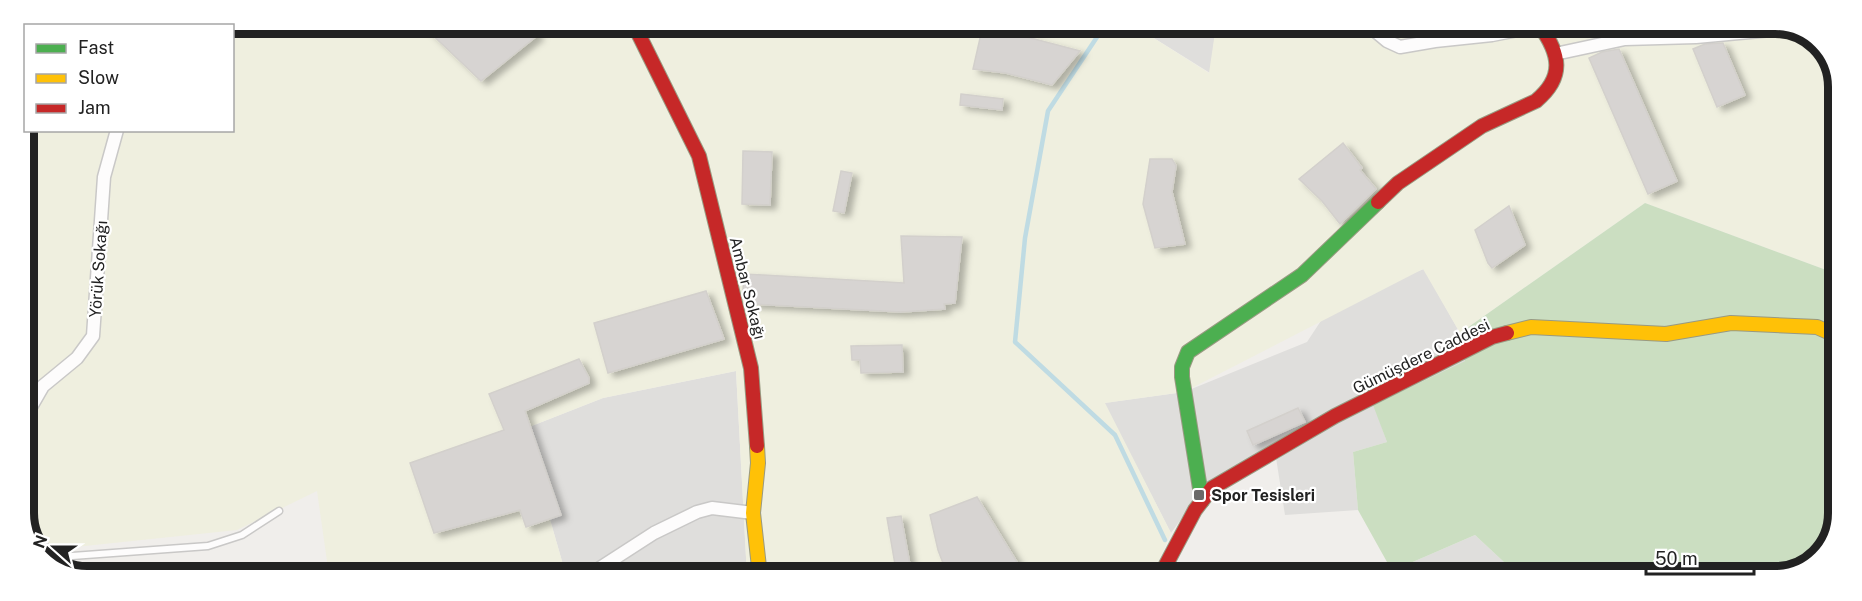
<svg xmlns="http://www.w3.org/2000/svg" width="1862" height="601" font-family="'Public Sans',sans-serif">
<style>
.residential{fill:#dfdedc}
.farmland{fill:#efefdf}
.forest{fill:#cbdec1}
.lines{fill:none;stroke-linecap:round;stroke-linejoin:round}
.stream{stroke:#bfdbe3;stroke-width:4.5}
.building{fill:#d7d4d2;stroke:#d3d0cc;stroke-width:1.5;filter:url(#shadow)}
.lane-casing{stroke:#c9c8c7;stroke-width:9}
.street-casing{stroke:#c9c8c7;stroke-width:15}
.fast-casing{stroke:#999a82;stroke-width:16}
.slow-casing{stroke:#999a82;stroke-width:16}
.jam-casing{stroke:#999a82;stroke-width:16}
.lane{stroke:#fdfcfc;stroke-width:6}
.street{stroke:#fdfcfc;stroke-width:12}
.fast{stroke:#4caf50;stroke-width:14}
.slow{stroke:#ffc107;stroke-width:14}
.jam{stroke:#c62828;stroke-width:14}
.poi-dot{fill:#6a6968;stroke:#fff;stroke-width:2}
.labels{text-anchor:middle;stroke-width:4.5;stroke-linejoin:round;paint-order:stroke}
.street-label{font-size:16px;fill:#222;stroke:#fff}
.poi-label{font-size:16px;font-weight:bold;fill:#222;stroke:#fff;text-anchor:start}
.rim{fill:none;stroke:#222;stroke-width:8}
</style>
<defs>
<filter id="shadow"><feDropShadow dx="6" dy="4" stdDeviation="3" flood-color="#0004"/></filter>
</defs>
<rect width="100%" height="100%" fill="#f0eeeb"/>
<path class="residential" d="M1133,25L1216,26L1210,73Z
M1424,269L1460,333L1466,361L1374,405L1387,442L1353,452L1358,510L1285,515L1274,445L1200,493L1171,533L1104,403L1184,392L1307,342L1332,304Z
M736,371L747,576L566,575L524,429L603,398Z
M1475,535L1520,577L1385,576L1392,571Z"/>
<path class="farmland" d="M88,24L1133,25L1209,73L1216,26H1384L1411,38L1451,26H1791L1822,46L1838,83L1837,274L1645,203L1460,333L1423,269L1184,392L1105,403L1171,533L1152,576H747L736,371L603,398L524,429L566,575H329L317,491L237,530L37,551L24,518V87L25,84L26,130H232V26L84,25Z"/>
<path class="forest" d="M1645,203L1837,274L1836,530L1813,564L1775,577H1520L1475,535L1392,571L1358,510L1353,452L1387,442L1373,405L1465,361L1460,333Z"/>
<g class="lines">
<path class="stream" d="M1105,25L1048,111L1025,238L1015,342L1115,435L1165,540
M1178,567L1182,576"/>
</g>
<path class="building" d="M421,24L528,25L538,35L481,81Z
M983,25H1021L1019,35L1080,51L1052,85L1006,73L973,69Z
M1723,43L1745,95L1717,107L1693,49L1705,44Z
M1619,49L1677,181L1648,194L1589,58L1602,52Z
M961,94L1003,99L1002,110L960,105Z
M1343,143L1362,168L1360,170L1376,189L1340,224L1322,201L1299,179Z
M743,151L772,152L770,205L742,204Z
M1150,159H1172L1176,166L1172,192L1185,244L1155,248L1143,204Z
M841,171L852,173L844,213L833,211Z
M1509,206L1525,245L1492,268L1488,263L1475,230Z
M901,236L962,237L955,303L944,304L945,309L901,312L752,304L753,291L743,290L744,274L904,283Z
M706,291L724,339L608,373L594,323Z
M902,345L903,372L861,373L860,360H852L851,346Z
M579,359L589,378V383L525,411L561,515L526,527L520,510L434,533L410,463L504,430L489,394Z
M1298,408L1305,422L1253,445L1247,431Z
M977,497L1017,562L1021,576H948L938,550L930,515Z
M901,516L912,576H897L887,518Z"/>
<g class="lines">
<g class="lane-casing">
<path id="lane" d="M45,558L208,546L242,535L279,511"/>
</g>
<g class="street-casing">
<path id="street" d="M158,26V24
M1369,26L1387,41L1400,47L1435,41
M1422,26L1435,41L1492,35L1538,26
M1555,54L1625,39L1696,37L1793,28
M24,419L43,386L77,358L93,336L104,177L117,130
M589,575L654,533L697,512L712,508L753,513"/>
</g>
<g class="fast-casing">
<path id="fast" d="M1202,501L1182,377V367L1188,352L1302,275L1378,202"/>
</g>
<g class="slow-casing">
<path id="slow" d="M1507,333L1531,327L1666,334L1731,323L1817,327L1837,336
M757,446L758,463L753,513L760,576"/>
</g>
<g class="jam-casing">
<path id="jam" d="M634,25L699,156L751,368L757,446
M1378,202L1398,183L1482,126L1536,101C1565,77 1560,54 1540,26
M1160,576L1195,510L1212,488L1335,416L1492,337L1507,333"/>
</g>
<use href="#lane" class="lane"/>
<use href="#street" class="street"/>
<use href="#fast" class="fast"/>
<use href="#slow" class="slow"/>
<use href="#jam" class="jam"/>
</g>
<rect class="poi-dot" x="1193" y="489" width="12" height="12" rx="3"/>
<g class="labels">
<g class="street-label">
<text transform="translate(98 269) rotate(-86)" y="6">Yörük Sokağı</text>
<text transform="translate(748 288) rotate(76)" y="6">Ambar Sokağı</text>
<text transform="translate(1421 356) rotate(-26)" y="6">Gümüşdere Caddesi</text>
</g>
<g class="poi-label">
<text x="1211" y="501">Spor Tesisleri</text>
</g>
</g>
<path d="M0 0H1862V601H0ZM87 34H1775A53 53 0 0 1 1828 87V513A53 53 0 0 1 1775 566H87A53 53 0 0 1 34 513V87A53 53 0 0 1 87 34Z" fill="#fff" fill-rule="evenodd"/>
<path class="rim" d="M87 34H1775A53 53 0 0 1 1828 87V513A53 53 0 0 1 1775 566H87A53 53 0 0 1 34 513V87A53 53 0 0 1 87 34Z"/>
<rect x="24" y="24" width="210" height="108" fill="#ffffff" stroke="#a7a7a7" stroke-width="1.5"/>
<rect x="36" y="44" width="30" height="9" fill="#4caf50" stroke="#a7a7a7" stroke-width="1.5"/>
<text x="78" y="54" font-size="18" fill="#222222">Fast</text>
<rect x="36" y="74" width="30" height="9" fill="#ffc107" stroke="#a7a7a7" stroke-width="1.5"/>
<text x="78" y="84" font-size="18" fill="#222222">Slow</text>
<rect x="36" y="104" width="30" height="9" fill="#c62828" stroke="#a7a7a7" stroke-width="1.5"/>
<text x="78" y="114" font-size="18" fill="#222222">Jam</text>
<g transform="translate(54 547) rotate(291)" stroke="#ffffff" stroke-width="4.5" paint-order="stroke">
<path d="M0-4.5L10 22L0 15L-10 22Z" fill="#222222"/>
<text y="-9" font-size="16" font-weight="bold" text-anchor="middle" fill="#222222">N</text>
</g>
<path d="M1646 565v9h108v-9" fill="none" stroke="#222222" stroke-width="3"/>
<text x="1655" y="565" font-size="18" fill="#222222" stroke="#ffffff" stroke-width="4.5" paint-order="stroke">50 m</text>
</svg>
